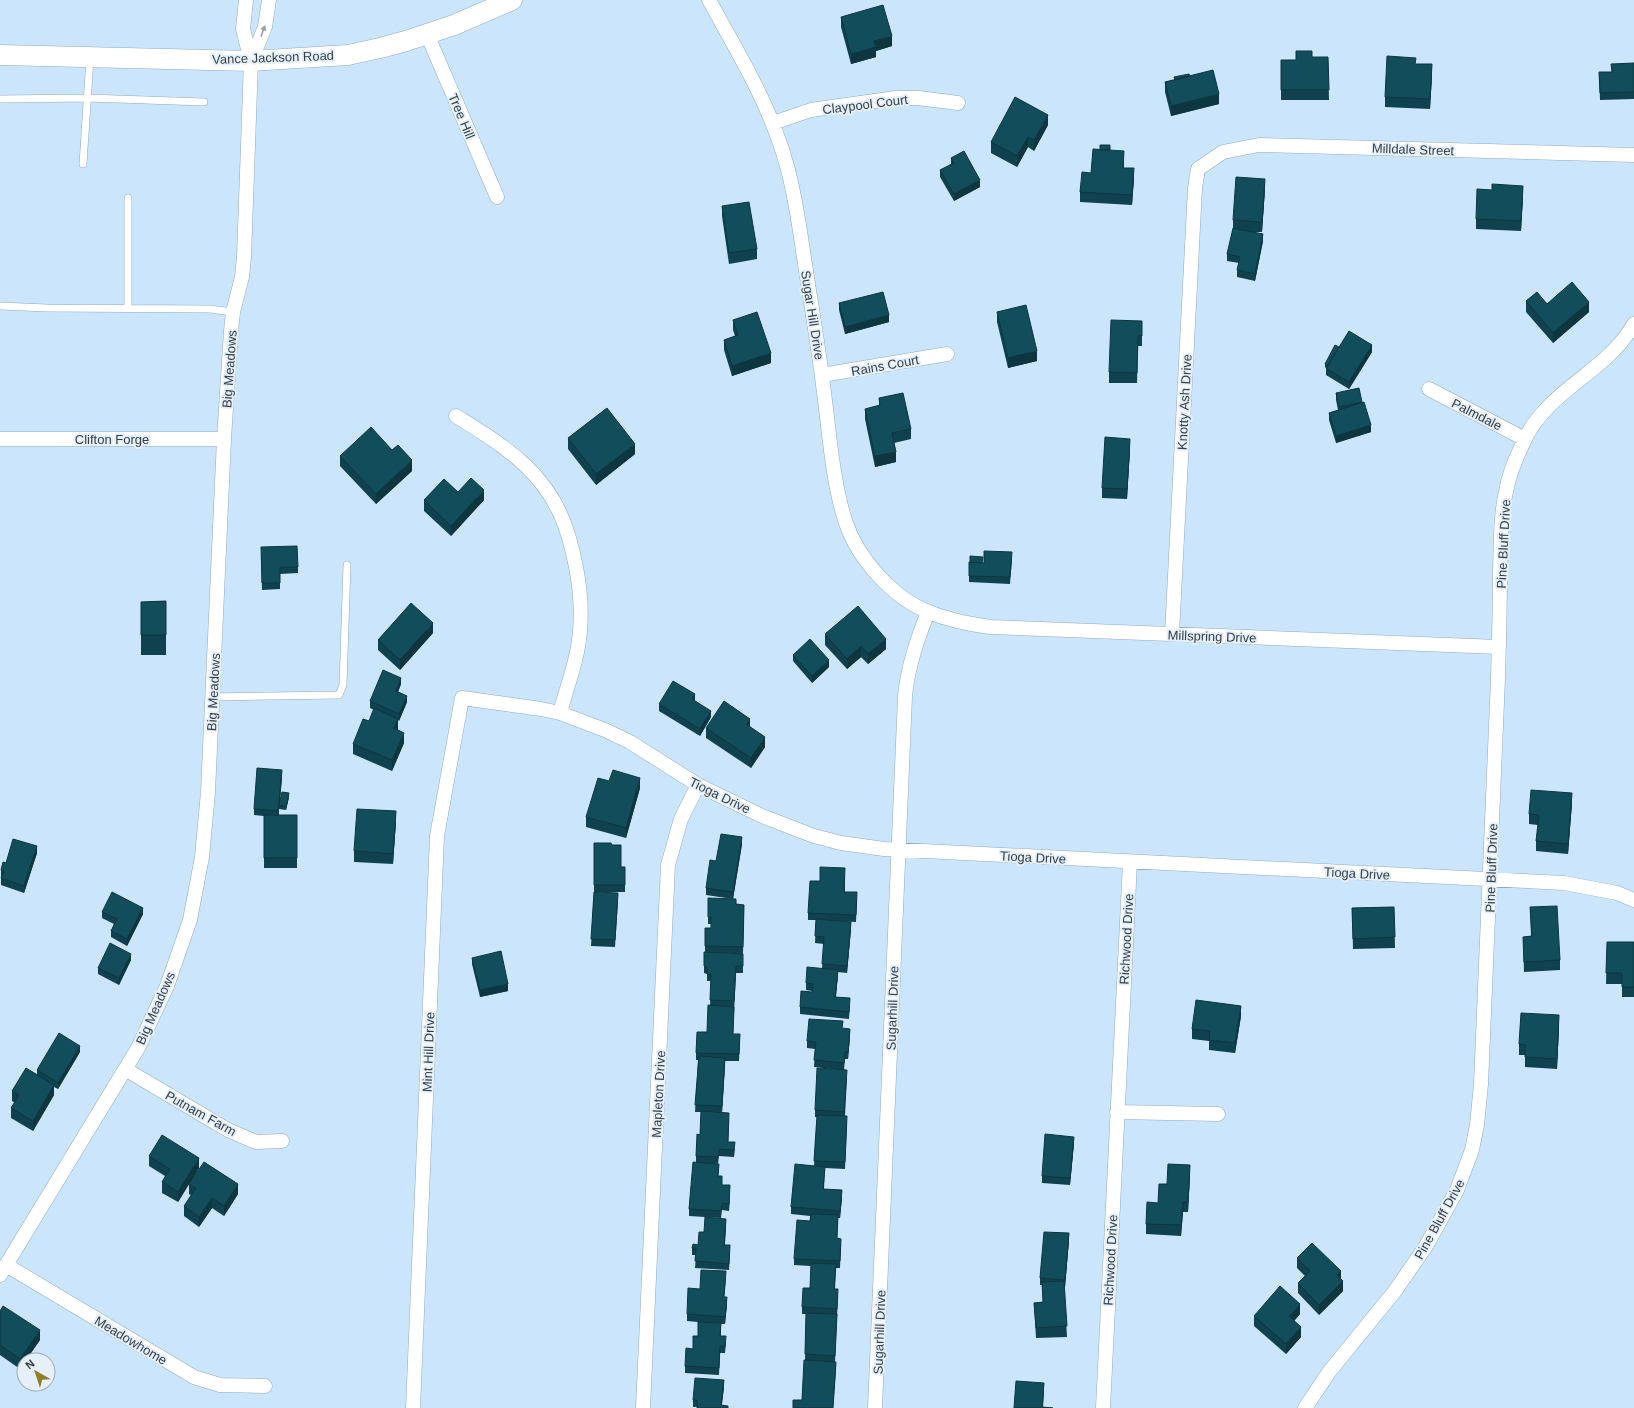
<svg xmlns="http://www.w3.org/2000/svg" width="1634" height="1408" font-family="Helvetica,sans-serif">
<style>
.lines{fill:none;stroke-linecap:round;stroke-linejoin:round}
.service-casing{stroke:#91aac1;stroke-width:8}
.minor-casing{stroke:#91aac1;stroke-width:15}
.secondary-casing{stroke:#91aac1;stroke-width:21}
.service{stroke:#fff;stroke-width:7}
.minor{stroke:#fff;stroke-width:14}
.secondary{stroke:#fff;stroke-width:20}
.wall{fill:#0f424e}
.shaded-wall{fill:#0d3640}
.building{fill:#124d5b;stroke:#0d3640}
.oneway{fill:#9a9ea4}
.labels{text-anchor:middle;stroke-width:4;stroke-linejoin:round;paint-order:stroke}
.street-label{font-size:13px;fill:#343e48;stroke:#e6f0fa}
</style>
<rect width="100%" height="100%" fill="#cbe5fd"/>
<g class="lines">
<g class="service-casing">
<path id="service" d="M0,99L88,98L204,102
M83,164L90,58
M0,306L47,308L210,309L233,312
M128,308V198
M212,697L339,695L343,685L347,565"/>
</g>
<g class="minor-casing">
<path id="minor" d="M709,0C739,55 770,104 787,166C796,198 800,232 805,264C811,304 818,344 823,385C829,427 832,482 846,523C858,559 893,598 929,612C948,620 969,624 990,627L1499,647
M427,34L497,197
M251,61L265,27L269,0
M773,123L811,110L896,98H918L958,103
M822,375L947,354
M1429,389L1525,439
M456,416C480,431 505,446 526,466C557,496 568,526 576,567C580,588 582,609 580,631C578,659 567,686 560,713
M0,439H224
M1172,634L1195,188L1198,169L1223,152L1259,145L1634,155
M125,1069L228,1130L256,1142L282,1141
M1117,1112L1218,1114
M6,1265L194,1377L220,1385L265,1386
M0,1275L138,1048L167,986L190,920L202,857L208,792L224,439L231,331L233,312L242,277L244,257L251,61L243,29L246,0
M413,1408L437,836L462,698L541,709L560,713L605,730L630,742L698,785L762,816L814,836L841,843L884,849L1564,883L1617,893L1634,900
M643,1408L668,865L681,819L698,785
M875,1408L905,696C908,666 917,640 928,612
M1103,1408L1130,862
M1305,1408L1329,1372L1395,1291L1426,1246L1457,1190L1472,1150L1477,1125L1481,1084C1487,948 1493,813 1498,678C1499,642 1500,607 1500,572C1501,544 1500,515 1507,487C1510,471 1517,456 1524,441C1547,390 1607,372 1634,324"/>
</g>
<g class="secondary-casing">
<path id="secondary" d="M0,55L251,61L348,55L380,48L406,41L454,25L512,0"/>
</g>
<use href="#service" class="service"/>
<use href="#minor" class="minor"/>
<use href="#secondary" class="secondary"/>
</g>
<path class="wall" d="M841,17L892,46L876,51V57L851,64L841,27Z
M1312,57H1328L1329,100H1281V60H1296Z
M1634,63V99L1600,100L1599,72H1611Z
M1416,64L1432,75L1430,109L1385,107V97Z
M1190,76L1219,104L1171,116L1165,92V82L1174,80V77Z
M1048,125L1034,151L1028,147L1017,167L991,153V142Z
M1110,150L1124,161V168L1134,178L1132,205L1080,202V192L1091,173Z
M951,158L980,187L954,201L940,177V170L951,164Z
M1265,189L1262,232H1252L1263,241L1255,281L1237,277V270L1239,263L1227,261V254L1233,229V220Z
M1492,190L1523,196L1521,231L1476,229V219Z
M722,206L757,249V259L729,264L722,216Z
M1526,301L1547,304L1589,312L1553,343L1526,312Z
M839,303L889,322L845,334L839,310Z
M997,312L1037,361L1008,368L997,322Z
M733,320L771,363L732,376L724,350V340L735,336L733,330Z
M1142,332V346H1138L1137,383H1109V372Z
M1339,347L1372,352L1349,389L1326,375V368L1325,367V364Z
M1336,393L1362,402L1371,432L1336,443L1329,420V413L1338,410L1336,400Z
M879,398L911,429V439L894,443L896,462L875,467L865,419V409L879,406Z
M568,438L635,454L596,485L568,449Z
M1130,449L1127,499L1102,498V488Z
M340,456L412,471L376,504L340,466Z
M458,492L484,500L451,536L424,511V500Z
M261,554L298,567V573L280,574V589L262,590Z
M1012,559L1010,584L969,582V562L983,563Z
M166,601V655H141V602Z
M433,633L400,670L378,650V640Z
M825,634L886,649L868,664L861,657L847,669L825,645Z
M793,655L829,667L812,683L793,661Z
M401,684L398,692L407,702L399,721L398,720V730L404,743L392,771L353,754V744L369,721L374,710L370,708V701Z
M659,704L711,717L700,736L659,711Z
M706,728L765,747L751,768L706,738Z
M282,777L280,803L289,797L286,810L279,809V815H297V868H264V816L254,815V809Z
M640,788L626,838L586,827V817Z
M1572,803L1568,854L1536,851V841L1538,825L1529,824V814Z
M396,821L393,864L354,862V851Z
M594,843L621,867H625V892H596L618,900L615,947L591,946L594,892Z
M742,844L733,899L706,895V888L716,861Z
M37,853L24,893L1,885V870L6,863Z
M845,875V892L857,899L856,922L834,921L851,929L847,973L838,972L836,997L850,1005L849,1019L800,1014V1007L812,992V991L806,990V983L822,968L824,944L815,943L816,920H808V913L820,881Z
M708,898L736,904L744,905L743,954L725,953L743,961V973H736L733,1034L740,1041L739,1061H725L722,1112L729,1119L728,1142L735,1149L734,1157L719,1156L718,1164L709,1163L719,1171L718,1176L722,1185L730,1192L729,1211L722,1210L721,1218L689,1216V1209L696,1162V1156L700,1135L701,1112H695L698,1060H696V1053L707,1032L710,1006L711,981H707V974L704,973V952H705V928H711V924H708Z
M1394,907L1395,948L1353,949L1352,908Z
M1530,907L1560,960V970L1524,972L1523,937L1531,936Z
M102,912L143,914L127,946L111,937V931L114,924L102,918Z
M1607,942H1634V997H1622V984H1606Z
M472,958L508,991L480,997L472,964Z
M131,960L119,985L98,974V968Z
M1241,1016L1235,1053L1209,1050V1041L1192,1039V1029Z
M1559,1025L1557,1069L1525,1067V1055H1519V1044Z
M843,1028L850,1036L848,1059H845L844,1070L847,1077L845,1116L847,1123L845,1169L825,1168L824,1189L842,1197L840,1218H838L837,1238L841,1245L840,1268H836L835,1289L838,1296L835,1362L836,1369L833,1408H793L802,1400L805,1361L806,1314H802V1307L810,1288L811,1266L794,1265V1259L810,1221V1216L791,1214V1207L814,1166L817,1117H815V1110L842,1070L814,1067L815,1049L807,1048V1041Z
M80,1052L58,1089L54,1087V1095L33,1131L11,1118V1108L15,1103L12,1101V1091L37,1074V1070Z
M1074,1143L1070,1185L1042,1183V1176Z
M149,1156L199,1168L178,1202L162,1193V1182L165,1176L149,1166Z
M1190,1175L1188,1212H1183L1181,1236L1146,1234V1224L1158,1203L1167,1184Z
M189,1184L238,1194L224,1216L212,1208L199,1227L184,1216V1206L191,1195L189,1194Z
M726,1225L725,1245L730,1252L729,1270L695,1268L696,1255H692V1248L698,1245L704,1232Z
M1069,1240L1065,1287H1064L1067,1337L1036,1338L1034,1303L1043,1302L1042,1285H1040V1278Z
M1297,1258L1341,1279L1343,1291L1319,1315L1298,1293V1283L1305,1276L1297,1268Z
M726,1278L724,1297L727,1304L725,1324H721V1336L726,1343L725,1353H720L719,1375L685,1373V1366L698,1336L709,1323L687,1321V1314Z
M0,1311L40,1340L26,1360H24V1363L20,1369L0,1355Z
M1300,1314L1294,1321L1301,1337L1286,1354L1254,1326V1316Z
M724,1387L722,1405L693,1407V1400Z"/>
<path class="shaded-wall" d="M892,36V46L876,51V57L851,64V54L874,41Z
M1432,64V75L1430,109V99Z
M1219,94V104L1171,116V106Z
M1048,115V125L1034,151V140Z
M1028,137V147L1017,167V156Z
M1134,168V178L1132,205V195Z
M1265,179V189L1262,232V222Z
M980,180V187L954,201V194Z
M1523,186V196L1521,231V221Z
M1263,234V241L1255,281V274Z
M1589,302V312L1553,343V333Z
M889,315V322L845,334V327Z
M1372,345V352L1349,389V382Z
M1037,351V361L1008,368V358Z
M771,353V363L732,376V366Z
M1371,425V432L1336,443V436Z
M1130,439V449L1127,499V489Z
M635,444V454L596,485V474Z
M896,452V462L875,467V456Z
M412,460V471L376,504V494Z
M484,490V500L451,536V526Z
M433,623V633L400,670V660Z
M886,639V649L868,664V654Z
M861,646V657L847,669V659Z
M829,660V667L812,683V676Z
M401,678V684L396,697V691Z
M695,694V700L692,706V699Z
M407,696V702L399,721V714Z
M711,711V717L700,736V729Z
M398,719V729L394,738V728Z
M750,719V729L746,724Z
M404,733V743L392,771V760Z
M765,737V747L751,768V758Z
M282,770V777L278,817V811Z
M640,778V788L626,838V828Z
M289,793V797L286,810V807Z
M1572,793V803L1568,854V844Z
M396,811V821L393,864V854Z
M742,837V844L733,899V892Z
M37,846V853L24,893V886Z
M143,908V914L127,946V939Z
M851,922V929L847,973V966Z
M131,954V960L119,985V978Z
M838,970V976L835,1004V997Z
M508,984V991L480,997V990Z
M1241,1006V1016L1235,1053V1043Z
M1559,1015V1025L1557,1069V1059Z
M850,1029V1036L848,1059V1052Z
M80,1046V1052L58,1089V1083Z
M725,1058V1065L722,1113V1106Z
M54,1085V1095L33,1131V1121Z
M1074,1137V1143L1070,1185V1178Z
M199,1158V1168L178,1202V1192Z
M1190,1165V1175L1188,1212V1202Z
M238,1184V1194L224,1216V1206Z
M730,1185V1192L729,1211V1204Z
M842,1190V1197L840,1218V1211Z
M212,1198V1208L199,1227V1217Z
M1183,1202V1212L1181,1236V1225Z
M726,1219V1225L724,1251V1245Z
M1069,1233V1240L1065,1287V1280Z
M1341,1271V1281L1337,1275Z
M1343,1281V1291L1319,1315V1305Z
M727,1297V1304L725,1324V1317Z
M1300,1304V1314L1289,1327V1316Z
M1301,1327V1337L1286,1354V1344Z
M40,1330V1340L26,1360H24V1363L20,1369V1359Z
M724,1380V1387L721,1408Z
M1044,1383V1393L1043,1408H1042Z"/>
<path class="building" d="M883,5L892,36L874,41L876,47L851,54L841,17Z
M1296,51H1312V57H1328L1329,90H1281V60H1296Z
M1387,56L1416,58L1415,64H1432L1430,99L1385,97Z
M1634,63V92L1600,93L1599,72H1612L1611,64Z
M1213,70L1219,94L1171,106L1165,82Z
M1189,74L1190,76L1175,80L1174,77Z
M1015,97L1048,115L1034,140L1028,137L1017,156L991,142Z
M1100,145H1110V150H1100Z
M1093,149L1124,151L1123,168H1134L1132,195L1080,192L1082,172L1091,173Z
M964,151L980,180L954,194L940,170L954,163L951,158Z
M1236,177L1265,179L1262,222L1233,220Z
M1492,184L1523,186L1521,221L1476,219L1477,189L1492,190Z
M749,202L757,249L729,253L722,206Z
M1233,228L1263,234L1255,274L1237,270L1240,257L1227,254Z
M1572,282L1589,302L1553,333L1526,301L1537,292L1547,304Z
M883,292L889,315L845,327L839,303Z
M1026,305L1037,351L1008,358L997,312Z
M757,312L771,353L732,366L724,340L738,335L733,320Z
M1111,320L1142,321V336H1138L1137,373L1109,372Z
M1349,331L1372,345L1349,382L1326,368Z
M1335,345L1339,347L1328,366L1325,364Z
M1359,388L1362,402L1339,407L1336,393Z
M903,393L911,429L892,433L896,452L875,456L865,409L880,405L879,398Z
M1364,402L1371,425L1336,436L1329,413Z
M607,408L635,444L596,474L568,438Z
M371,427L392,450L398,445L412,460L376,494L340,456Z
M1105,437L1130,439L1127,489L1102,488Z
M471,478L484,490L451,526L424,500L444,479L458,492Z
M297,546L298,567H280V583H262L261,547Z
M984,551L1012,552L1010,577L969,576V562L984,563Z
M970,556L983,557L982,563L970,562Z
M166,601V635H141V602Z
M411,603L433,623L400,660L378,640Z
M858,606L886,639L868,654L861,646L847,659L825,634Z
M810,639L829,660L812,676L793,655Z
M383,670L401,678L396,691L407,696L399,714L370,701Z
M673,681L695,694L692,699L711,711L700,729L659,704Z
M724,701L750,719L746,724L765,737L751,758L706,728Z
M374,708L398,719L394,728L404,733L392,760L353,744L363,719L369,721Z
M257,768L282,770L278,811L254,809Z
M613,770L640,778L626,828L586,817L598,778L609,781Z
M1531,790L1572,793L1568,844L1536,841L1539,815L1529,814Z
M282,792L289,793L286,807L279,805Z
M357,809L396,811L393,854L354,851Z
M264,815H297V858H264Z
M721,834L742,837L733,892L706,888L710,860L716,861Z
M13,839L37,846L24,886L1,878L4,871L1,870L3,862L6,863Z
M594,843H611L612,845H621V867H625V885H594Z
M820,867L845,868L844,892H857L856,915L808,913L810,881H820Z
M112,892L143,908L127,939L111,931L117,919L102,912Z
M594,892L618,893L615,940L591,939Z
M708,898L736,899V904L744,905L743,947L705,946V928H711V917H708Z
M1557,906L1560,960L1524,962L1523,937L1532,936L1530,907Z
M1394,907L1395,937L1353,939L1352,908Z
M816,919L851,922L847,966L822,964L824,937L815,936Z
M1607,942H1634V987H1622V973H1606Z
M110,943L131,954L119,978L98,968Z
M501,951L508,984L480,990L472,958Z
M704,952L743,954V966H736L734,1001L710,1000L711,974H707V967L704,966Z
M807,967L838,970L835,997L850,998L849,1012L800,1007L801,991L812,992L813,984L806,983Z
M1196,1000L1241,1006L1235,1043L1209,1040L1210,1031L1192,1029Z
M708,1005L734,1007L733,1034H740L739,1054L696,1053L697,1032H707Z
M1521,1013L1559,1015L1557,1059L1525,1057V1045L1519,1044Z
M809,1019L843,1021L842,1028L850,1029L848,1052H845L844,1063L814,1060L816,1042L807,1041Z
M59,1033L80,1046L58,1083L37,1070Z
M699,1056L725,1058L722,1106L695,1105Z
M26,1068L54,1085L33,1121L11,1108L19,1095L12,1091Z
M817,1068L847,1070L844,1112L815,1110Z
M701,1111L729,1113L728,1142H735L734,1150L719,1149L718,1157L696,1156L697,1134L700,1135Z
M817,1115L847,1116L845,1162L814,1161Z
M1045,1134L1074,1137L1070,1178L1042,1176Z
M162,1135L199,1158L178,1192L162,1182L170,1169L149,1156Z
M204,1162L238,1184L224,1206L212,1198L199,1217L184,1206L196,1188L189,1184Z
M693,1162L719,1164L718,1176H722V1185H730L729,1204L722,1203L721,1211L689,1209Z
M795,1164L825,1167L823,1189L842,1190L840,1211L791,1207Z
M1168,1164L1190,1165L1188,1202H1183L1181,1225L1146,1224L1147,1202L1158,1203L1159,1184H1167Z
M811,1214L838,1215L837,1238L841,1239L840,1261L794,1259L797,1220L810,1221Z
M705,1217L726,1219L724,1245H730L729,1264L695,1261L696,1248H692L693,1244L698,1245L699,1232H704Z
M1044,1232L1069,1233L1065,1280L1040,1278Z
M1312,1243L1341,1271L1337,1275L1343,1281L1319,1305L1298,1283L1310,1271L1297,1258Z
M811,1263L836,1264L834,1289H838L837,1309L802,1307L803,1288H810Z
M701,1270L726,1271L724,1297H727L725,1317L687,1314L688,1288L700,1289Z
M1064,1281L1067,1326L1036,1328L1034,1303L1043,1302L1042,1282Z
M1280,1286L1300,1304L1289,1316L1301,1327L1286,1344L1254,1316Z
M3,1306L40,1330L20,1359L0,1345V1311Z
M806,1313L837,1314L835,1356L805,1354Z
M698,1322L721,1323L720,1336H726L725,1347L720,1346L719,1368L685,1366L686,1348L693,1349V1336H698Z
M804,1360L836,1362L833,1408H793V1400H802Z
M695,1378L724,1380L721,1405L728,1406V1408H697V1400H693Z
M1016,1381L1044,1383L1042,1407L1053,1408H1014Z"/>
<defs><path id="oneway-solid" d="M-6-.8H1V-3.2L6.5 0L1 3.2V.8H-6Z"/></defs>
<use class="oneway" href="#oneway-solid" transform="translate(263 31) rotate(-70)"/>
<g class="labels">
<g class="street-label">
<text transform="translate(273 57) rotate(-2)" y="5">Vance Jackson Road</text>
<text transform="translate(865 104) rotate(-7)" y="5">Claypool Court</text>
<text transform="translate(462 116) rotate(67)" y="5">Tree Hill</text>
<text transform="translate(1413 149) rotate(2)" y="5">Milldale Street</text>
<text transform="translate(813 315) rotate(81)" y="5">Sugar Hill Drive</text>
<text transform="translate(885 365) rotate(-10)" y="5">Rains Court</text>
<text transform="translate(229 369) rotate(-86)" y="5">Big Meadows</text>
<text transform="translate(1184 402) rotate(-87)" y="5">Knotty Ash Drive</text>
<text transform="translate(1477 414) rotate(27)" y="5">Palmdale</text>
<text x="112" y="444">Clifton Forge</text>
<text transform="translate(1503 544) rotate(-87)" y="5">Pine Bluff Drive</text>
<text transform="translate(1212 636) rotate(2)" y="5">Millspring Drive</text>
<text transform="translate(213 692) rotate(-87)" y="5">Big Meadows</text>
<text transform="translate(720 795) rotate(26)" y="5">Tioga Drive</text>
<text transform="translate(1033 857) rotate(3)" y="5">Tioga Drive</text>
<text transform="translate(1491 868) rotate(-88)" y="5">Pine Bluff Drive</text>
<text transform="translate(1357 873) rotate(3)" y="5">Tioga Drive</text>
<text transform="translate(1126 939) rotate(-87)" y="5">Richwood Drive</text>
<text transform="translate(155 1008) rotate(-66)" y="5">Big Meadows</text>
<text transform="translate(892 1008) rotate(-88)" y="5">Sugarhill Drive</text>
<text transform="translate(428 1052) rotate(-88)" y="5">Mint Hill Drive</text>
<text transform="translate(658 1094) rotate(-87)" y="5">Mapleton Drive</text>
<text transform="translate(201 1113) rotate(29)" y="5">Putnam Farm</text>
<text transform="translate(1439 1219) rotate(-61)" y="5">Pine Bluff Drive</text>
<text transform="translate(1110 1260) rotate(-87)" y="5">Richwood Drive</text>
<text transform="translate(879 1332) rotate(-88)" y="5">Sugarhill Drive</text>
<text transform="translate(131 1340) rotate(31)" y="5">Meadowhome</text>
</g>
</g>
<g transform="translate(36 1372) rotate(321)"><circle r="19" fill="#e6f0fa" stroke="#9fa9b3"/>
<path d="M0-3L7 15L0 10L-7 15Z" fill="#917e25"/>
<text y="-6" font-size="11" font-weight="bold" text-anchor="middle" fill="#343e48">N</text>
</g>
</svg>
